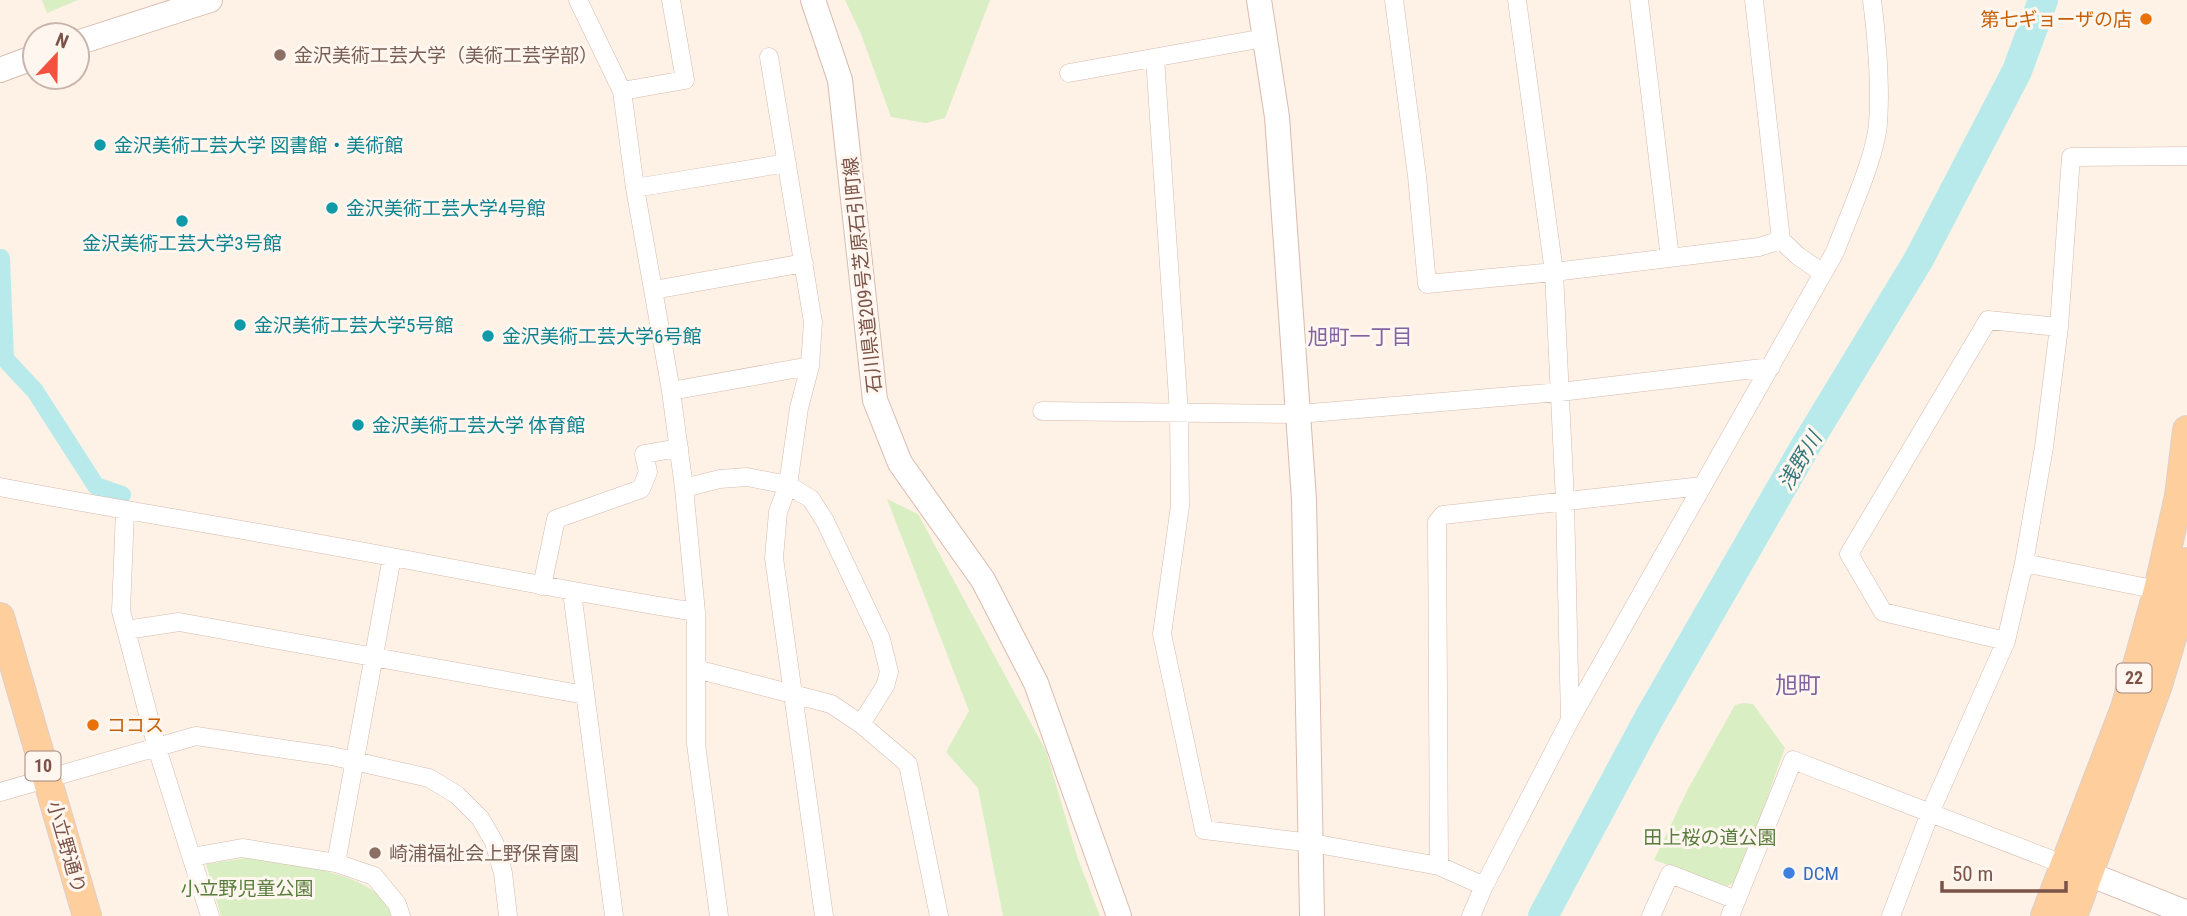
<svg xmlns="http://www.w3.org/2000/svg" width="2187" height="916" font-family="'Roboto Condensed','Noto Sans JP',sans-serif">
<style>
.green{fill:#daeec3}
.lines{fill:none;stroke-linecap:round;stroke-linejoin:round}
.canal{stroke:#b8eaeb;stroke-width:18}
.river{stroke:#b8eaeb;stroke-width:30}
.street-casing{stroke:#d5baad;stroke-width:19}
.secondary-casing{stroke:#dabbad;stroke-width:26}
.primary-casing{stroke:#dacfcc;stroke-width:30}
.street{stroke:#fff;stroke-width:18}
.secondary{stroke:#fff;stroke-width:24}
.primary{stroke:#ffce9d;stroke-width:28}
.food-dot{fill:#e8710a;stroke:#fff7ef;stroke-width:2.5}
.education-dot{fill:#8d6e63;stroke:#fff7ef;stroke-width:2.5}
.culture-dot{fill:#0f9aa8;stroke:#fff7ef;stroke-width:2.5}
.shop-dot{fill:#3f7fe0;stroke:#fff7ef;stroke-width:2.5}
.labels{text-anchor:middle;stroke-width:6;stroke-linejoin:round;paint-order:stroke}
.shield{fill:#fff7ef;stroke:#a3847a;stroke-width:2}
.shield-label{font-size:18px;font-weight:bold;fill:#7b5348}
.food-label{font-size:19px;fill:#c56008;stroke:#fff7ef;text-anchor:end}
.education-label{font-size:19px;fill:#785e54;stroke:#fff7ef;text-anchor:start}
.culture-label{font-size:19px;fill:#0d838f;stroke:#fff7ef;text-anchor:start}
.street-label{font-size:19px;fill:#7b5348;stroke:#fff7ef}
.park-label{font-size:19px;fill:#577c3c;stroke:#fff7ef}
.shop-label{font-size:19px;fill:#366cbe;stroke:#fff7ef;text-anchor:start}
.neighbourhood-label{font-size:21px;fill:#83639f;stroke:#fff7ef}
.water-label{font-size:21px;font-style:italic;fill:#36787b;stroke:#fff7ef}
.quarter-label{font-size:23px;fill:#83639f;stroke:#fff7ef}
</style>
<rect width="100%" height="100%" fill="#fef2e7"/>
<path class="green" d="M42,0H78L47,13Z
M845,0H990L945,118L926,123L891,117L861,34Z
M887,499L918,514L1046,751L1078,859L1100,916H1003L978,788L946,752L969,711Z
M1743,703L1753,704L1785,748L1737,882L1727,886L1654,860L1688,789L1735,705Z
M246,858C284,864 382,870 391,916H221L206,864Z"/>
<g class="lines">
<path class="canal" d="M1,258L5,359L35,391L96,486L122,495"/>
<path class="river" d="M1543,916L1648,720L1802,452L1919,259L2017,71L2043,0"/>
<g class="street-casing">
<path id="street" d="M578,0L622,91L635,188L671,391L684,488L696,612V744L719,916
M1394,0L1417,176L1427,284L1554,272L1759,247L1781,240
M1517,0L1554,272L1565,501L1570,720
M1639,0L1670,258
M1754,0L1781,240L1798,256L1823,273
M769,57L813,322L810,366L799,408L788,485L778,512L774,558L824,916
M1155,58L1179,413L1180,506L1162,634L1204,830L1312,843L1439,866L1484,886
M1069,73L1264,38
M622,91L685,80L671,0
M635,188L787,163
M654,290L804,263
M671,391L810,366
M1042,411L1299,414L1560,392L1771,367
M0,487C130,512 262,532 392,557C494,576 594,596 696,612
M684,488L720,479L747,477L788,485L811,499L825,521L881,639L889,672L885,686L861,724
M125,511L121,611L157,748L210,916
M392,557L336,863L374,876L397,904L401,916
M2024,563L2158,590
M542,586L556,519L641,489L648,472L644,454L679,448
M572,592L614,916
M126,630L179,622L585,695
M2006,641L1883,612L1849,554L1988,320L2059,327
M696,669L831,704L861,724L908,764L939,916
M0,792L196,736L332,756L429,778L457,795L480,818L494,842L503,873L508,916
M192,857L242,848L336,863
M1439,866L1437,522L1443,515L1702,486
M1471,916L1484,886L1570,720L1835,252C1848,217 1875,159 1878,124C1881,83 1877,40 1872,0
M1651,916L1670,874L1736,900
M1730,916L1793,760L2073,868
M1891,916L1930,813L2006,641L2024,563L2044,447L2059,327L2071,157L2187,156"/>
</g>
<g class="secondary-casing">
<path id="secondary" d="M813,0L840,80L875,400L900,463L983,580L1036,683L1119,916
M1259,0L1277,117L1304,499L1312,916
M77,43L210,0
M0,70L35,57
M2089,874L2187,913"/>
</g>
<g class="primary-casing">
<path id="primary" d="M0,617L87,916
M2045,916L2125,708L2158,590L2179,496L2187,430
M2073,916L2158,685L2177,621L2187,562"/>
</g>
<use href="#street" class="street"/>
<use href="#secondary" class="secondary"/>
<use href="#primary" class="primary"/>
</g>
<g class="food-dot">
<circle cx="2146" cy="19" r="7"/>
<circle cx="93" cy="725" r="7"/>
</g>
<g class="education-dot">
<circle cx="280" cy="55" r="7"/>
<circle cx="375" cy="853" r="7"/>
</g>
<g class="culture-dot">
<circle cx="100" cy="145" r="7"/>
<circle cx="332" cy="208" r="7"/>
<circle cx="182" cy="221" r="7"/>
<circle cx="240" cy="325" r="7"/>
<circle cx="488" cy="336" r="7"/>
<circle cx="358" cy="425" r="7"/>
</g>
<circle class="shop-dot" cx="1789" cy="873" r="7"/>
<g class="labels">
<g class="shield">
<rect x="2116.5" y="663.5" width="35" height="29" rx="5"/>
<rect x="25.5" y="751.5" width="35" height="29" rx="5"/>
</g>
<g class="shield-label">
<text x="2134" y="684">22</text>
<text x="43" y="772">10</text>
</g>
<g class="food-label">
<text x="2132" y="26">第七ギョーザの店</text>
<text x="107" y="732" text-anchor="start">ココス</text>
</g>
<g class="education-label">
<text x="294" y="62">金沢美術工芸大学（美術工芸学部）</text>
<text x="389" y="860">崎浦福祉会上野保育園</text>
</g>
<g class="culture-label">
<text x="114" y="152">金沢美術工芸大学 図書館・美術館</text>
<text x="346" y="215">金沢美術工芸大学4号館</text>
<text x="182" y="250" text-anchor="middle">金沢美術工芸大学3号館</text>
<text x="254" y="332">金沢美術工芸大学5号館</text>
<text x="502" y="343">金沢美術工芸大学6号館</text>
<text x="372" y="432">金沢美術工芸大学 体育館</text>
</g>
<g class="street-label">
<text transform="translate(862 275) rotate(-96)" y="7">石川県道209号芝原石引町線</text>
<text transform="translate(67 847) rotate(74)" y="7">小立野通り</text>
</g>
<g class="park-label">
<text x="1710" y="844">田上桜の道公園</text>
<text x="247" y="895">小立野児童公園</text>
</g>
<g class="shop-label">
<text x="1803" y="880">DCM</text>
</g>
<g class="neighbourhood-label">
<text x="1360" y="344">旭町一丁目</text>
</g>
<g class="water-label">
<text transform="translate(1800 461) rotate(-59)" y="7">浅野川</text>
</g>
<g class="quarter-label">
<text x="1798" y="693">旭町</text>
</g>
</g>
<g transform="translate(56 56) rotate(22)"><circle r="33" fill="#fff7ef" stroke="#cab5ac" stroke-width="2"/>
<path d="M0-5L12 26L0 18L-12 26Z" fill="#f45140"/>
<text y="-10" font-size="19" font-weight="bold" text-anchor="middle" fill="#7b5348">N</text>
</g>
<path d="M1942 881v10h124v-10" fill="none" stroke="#7b5348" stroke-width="3.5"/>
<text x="1952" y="881" font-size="21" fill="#7b5348" stroke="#fff7ef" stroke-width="5" paint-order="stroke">50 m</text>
</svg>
